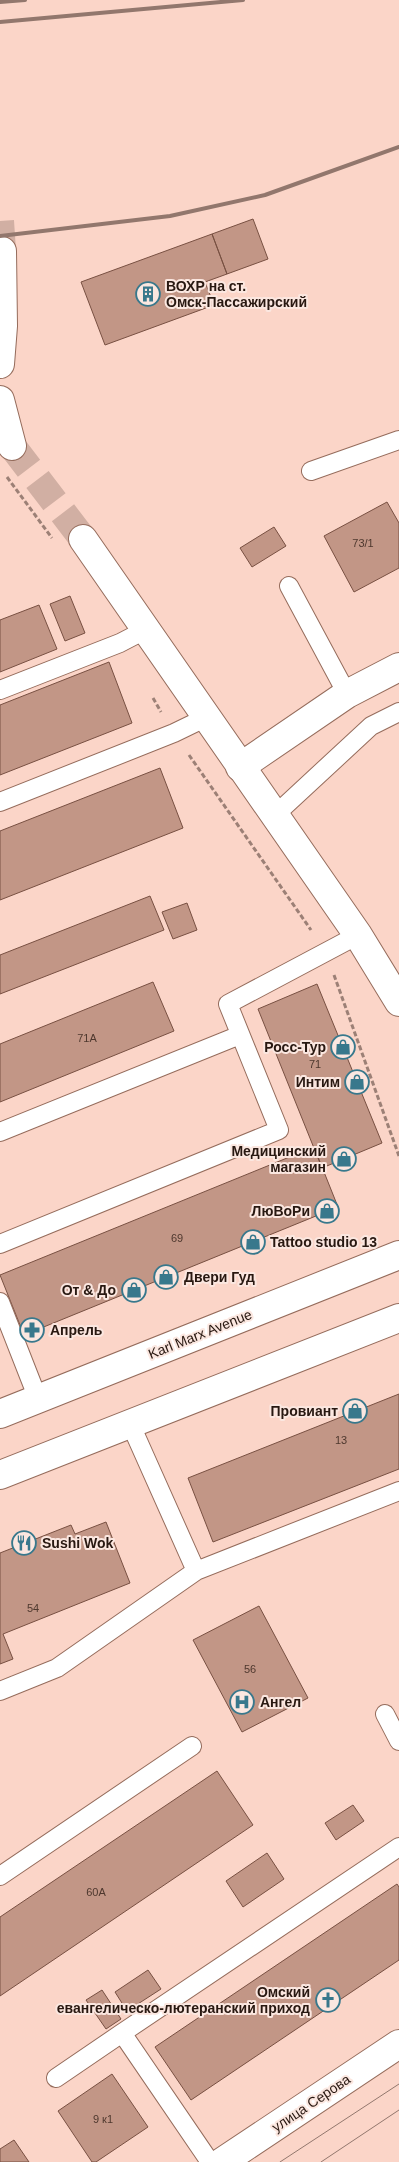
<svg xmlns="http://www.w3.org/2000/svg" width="399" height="2162" font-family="Helvetica,sans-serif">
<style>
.building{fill:#c29686;stroke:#785042}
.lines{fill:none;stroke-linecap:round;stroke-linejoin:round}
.secondary-tunnel{stroke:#d1afa3;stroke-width:28;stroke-dasharray:28 14;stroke-linecap:butt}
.service-casing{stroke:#956c5c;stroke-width:20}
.minor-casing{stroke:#956c5c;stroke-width:30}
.tertiary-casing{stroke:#956c5c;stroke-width:30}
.secondary-casing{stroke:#956c5c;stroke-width:30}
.primary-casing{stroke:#956c5c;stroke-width:30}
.path{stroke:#9c8076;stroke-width:3;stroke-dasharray:5 2.5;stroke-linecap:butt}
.service{stroke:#fff;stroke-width:18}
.minor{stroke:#fff;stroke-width:28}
.tertiary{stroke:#fff;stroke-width:28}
.secondary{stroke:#fff;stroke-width:28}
.primary{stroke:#fff;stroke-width:28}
.tram{stroke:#92776d;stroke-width:1}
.rail{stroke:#92776d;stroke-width:4}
.labels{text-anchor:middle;stroke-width:4;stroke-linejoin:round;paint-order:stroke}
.number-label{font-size:11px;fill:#4e382e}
.poi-label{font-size:14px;font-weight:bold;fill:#281811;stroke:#fbe7e0;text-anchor:end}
.street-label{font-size:14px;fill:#281811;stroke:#fbe7e0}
</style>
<rect width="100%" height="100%" fill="#fbd5c8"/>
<path class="building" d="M253,219L268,259L227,274L212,234Z
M212,234L227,274L205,282L214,305L105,345L81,282Z
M387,502L399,523V568L354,592L324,536Z
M274,527L286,546L252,567L240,548Z
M70,596L85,633L65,641L50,604Z
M39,605L57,649L0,672V620Z
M109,662L132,723L0,775V705Z
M160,768L183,828L0,900V831Z
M150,896L164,930L0,994V955Z
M187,903L197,930L173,939L162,912Z
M153,982L174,1031L0,1102V1044Z
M317,984L382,1143L322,1168L258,1009Z
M314,1147L338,1207L24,1335L0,1275Z
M399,1394V1469L213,1542L188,1478Z
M106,1522L130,1583L3,1634L13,1659L0,1664V1553L71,1525L75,1534Z
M259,1606L308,1698L242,1732L193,1640Z
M217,1771L253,1825L0,1996V1917Z
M353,1805L364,1821L336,1840L325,1823Z
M267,1853L284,1879L243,1907L226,1881Z
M397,1884L399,1887V1960L191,2100L155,2047Z
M148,1970L161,1989L127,2011L115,1992Z
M102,1990L121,2019L106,2029L86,2000Z
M112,2074L148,2127L96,2162H92L58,2111Z
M14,2140L29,2162H0V2149Z"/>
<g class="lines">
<path class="secondary-tunnel" d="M0,221L2,251
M12,446L83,539"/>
<g class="service-casing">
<path id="service" d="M311,471L399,440
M289,586L347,694
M0,690L120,643L145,630
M0,802L174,733L207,717
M275,815L371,726L399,712
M0,1132L240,1035
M0,1244L279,1130L228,1004L358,935
M0,1302L38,1399
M130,1423L196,1571L399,1491
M0,1691L57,1668L196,1571
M385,1714L399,1741
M0,1876L192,1746
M56,2078L122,2033
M210,2162L122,2033L399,1847"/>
</g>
<g class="minor-casing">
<path id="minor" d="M240,767L347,694L399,667"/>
</g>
<g class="tertiary-casing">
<path id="tertiary" d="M222,2162L399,2044"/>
</g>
<g class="secondary-casing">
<path id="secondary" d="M0,364L3,326L2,251
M0,400L12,446
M83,539L358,935L399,1002"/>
</g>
<g class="primary-casing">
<path id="primary" d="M0,1414L399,1255
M0,1475L399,1318"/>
</g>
<path class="path" d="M7,477L52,538
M153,698L161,712
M189,755L311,930
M334,975L399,1156"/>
<use href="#service" class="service"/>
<use href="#minor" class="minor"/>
<use href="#tertiary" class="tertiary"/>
<use href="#secondary" class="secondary"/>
<use href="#primary" class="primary"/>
<path class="tram" d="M280,2162L399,2084
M321,2162L399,2110"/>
<path class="rail" d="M0,2L25,0
M0,22L243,0
M0,236L170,216L265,195L399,147"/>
</g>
<defs>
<g id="building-ring" transform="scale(1.25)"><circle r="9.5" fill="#fbe7e0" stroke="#38788c" stroke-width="1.5"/><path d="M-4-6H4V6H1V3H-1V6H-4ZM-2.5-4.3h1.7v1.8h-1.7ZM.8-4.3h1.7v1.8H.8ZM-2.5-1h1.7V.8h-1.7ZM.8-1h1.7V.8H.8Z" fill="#38788c"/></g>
<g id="shop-ring" transform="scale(1.25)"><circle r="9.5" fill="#fbe7e0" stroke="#38788c" stroke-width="1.5"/><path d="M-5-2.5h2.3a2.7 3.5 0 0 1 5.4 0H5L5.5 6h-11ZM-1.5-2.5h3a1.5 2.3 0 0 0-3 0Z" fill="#38788c"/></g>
<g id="pharmacy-ring" transform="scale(1.25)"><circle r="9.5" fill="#fbe7e0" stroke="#38788c" stroke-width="1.5"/><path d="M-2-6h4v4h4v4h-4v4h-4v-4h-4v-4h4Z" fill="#38788c"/></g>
<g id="restaurant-ring" transform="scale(1.25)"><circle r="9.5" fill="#fbe7e0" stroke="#38788c" stroke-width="1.5"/><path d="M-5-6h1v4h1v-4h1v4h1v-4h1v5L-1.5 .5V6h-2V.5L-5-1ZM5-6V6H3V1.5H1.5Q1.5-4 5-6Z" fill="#38788c"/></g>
<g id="hospital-ring" transform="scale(1.25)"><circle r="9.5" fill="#fbe7e0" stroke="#38788c" stroke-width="1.5"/><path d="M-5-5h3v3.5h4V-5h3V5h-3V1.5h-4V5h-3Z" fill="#38788c"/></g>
<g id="church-ring" transform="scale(1.25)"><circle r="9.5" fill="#fbe7e0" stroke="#38788c" stroke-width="1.5"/><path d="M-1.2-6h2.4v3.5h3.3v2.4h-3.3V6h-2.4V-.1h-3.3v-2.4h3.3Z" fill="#38788c"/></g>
</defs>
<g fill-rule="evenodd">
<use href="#building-ring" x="148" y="294"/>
<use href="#shop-ring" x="343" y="1047"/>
<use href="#shop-ring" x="357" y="1082"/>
<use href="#shop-ring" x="344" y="1159"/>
<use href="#shop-ring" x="327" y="1211"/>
<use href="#shop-ring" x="253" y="1242"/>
<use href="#shop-ring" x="166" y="1277"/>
<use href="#shop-ring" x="134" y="1290"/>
<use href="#pharmacy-ring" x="32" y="1330"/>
<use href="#shop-ring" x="355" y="1411"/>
<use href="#restaurant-ring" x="24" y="1543"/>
<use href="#hospital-ring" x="242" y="1702"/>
<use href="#church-ring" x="328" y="2000"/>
</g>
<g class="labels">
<g class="number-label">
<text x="363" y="547">73/1</text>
<text x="87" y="1042">71А</text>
<text x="315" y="1068">71</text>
<text x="177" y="1242">69</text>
<text x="341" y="1444">13</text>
<text x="33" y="1612">54</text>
<text x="250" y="1673">56</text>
<text x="96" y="1896">60А</text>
<text x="103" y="2123">9 к1</text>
</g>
<g class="poi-label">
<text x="166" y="291" text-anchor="start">ВОХР на ст.<tspan x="166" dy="16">Омск-Пассажирский</tspan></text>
<text x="326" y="1052">Росс-Тур</text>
<text x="340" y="1087">Интим</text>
<text x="326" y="1156">Медицинский<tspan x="326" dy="16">магазин</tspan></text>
<text x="310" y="1216">ЛюВоРи</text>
<text x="270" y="1247" text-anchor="start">Tattoo studio 13</text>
<text x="184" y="1282" text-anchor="start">Двери Гуд</text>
<text x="116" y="1295">От &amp; До</text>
<text x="50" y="1335" text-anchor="start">Апрель</text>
<text x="338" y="1416">Провиант</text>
<text x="42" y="1548" text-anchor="start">Sushi Wok</text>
<text x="260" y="1707" text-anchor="start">Ангел</text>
<text x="310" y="1997">Омский<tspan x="310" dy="16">евангелическо-лютеранский приход</tspan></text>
</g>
<g class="street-label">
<text transform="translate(200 1334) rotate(-22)" y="5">Karl Marx Avenue</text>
<text transform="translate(311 2103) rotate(-34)" y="5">улица Серова</text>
</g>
</g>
</svg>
